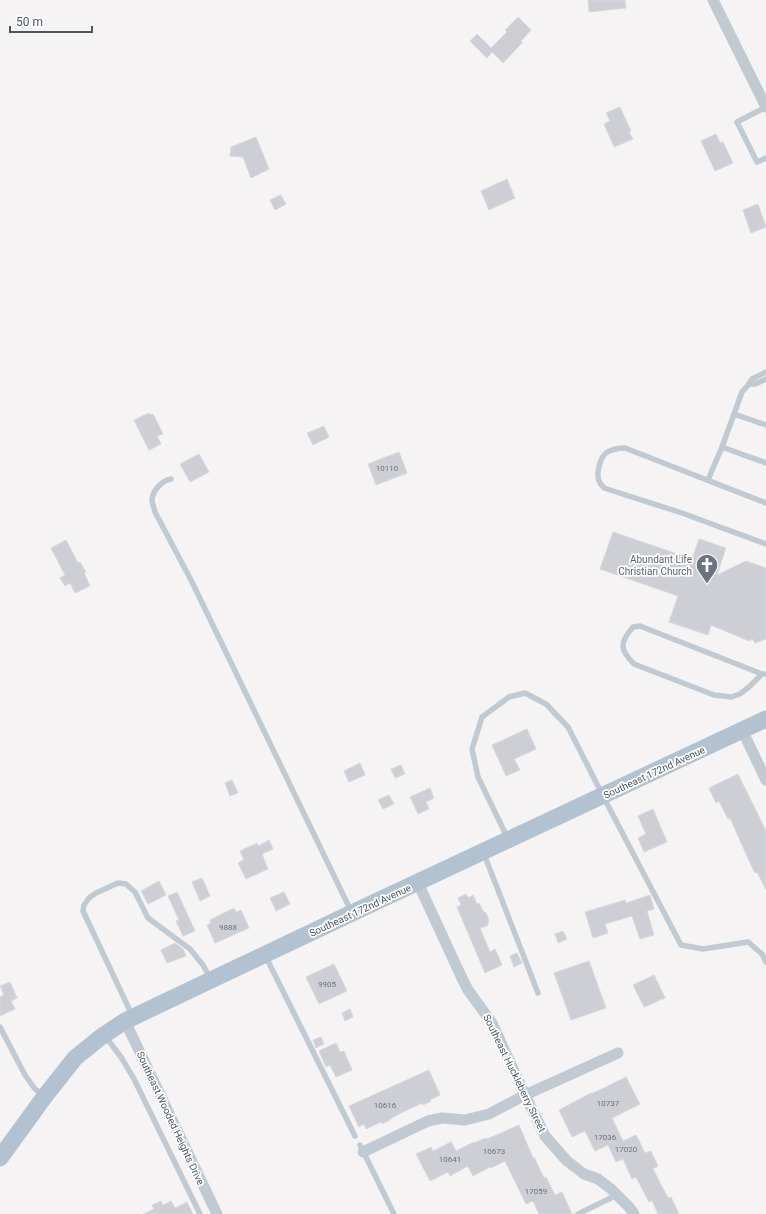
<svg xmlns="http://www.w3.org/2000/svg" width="766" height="1214" font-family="Roboto,sans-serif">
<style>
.building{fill:#cdcfd5;stroke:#d7d9de}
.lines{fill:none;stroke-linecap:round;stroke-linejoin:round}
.service{stroke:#c1cad2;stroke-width:5.5}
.minor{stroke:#c1cad2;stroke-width:11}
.primary{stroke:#b3c2d1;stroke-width:17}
.labels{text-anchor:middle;stroke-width:3.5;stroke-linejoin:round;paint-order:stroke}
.number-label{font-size:8px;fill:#6b747e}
.worship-label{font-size:10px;fill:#5b616d;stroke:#fff;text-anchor:end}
.street-label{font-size:10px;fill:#4a5661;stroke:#fff}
</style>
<rect width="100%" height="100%" fill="#f5f3f3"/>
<path class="building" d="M588,0H625L626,8L589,12Z
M518,17L531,30L521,41L522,43L503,63L492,52L487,58L470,41L477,34L491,48L507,32L505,30Z
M620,107L631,131L629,132L633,139L614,147L604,124L610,121L606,113Z
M716,134L720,143L723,142L733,163L715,171L701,141Z
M256,137L269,169L251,178L243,157L230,156L231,147Z
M507,179L515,198L489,210L481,191Z
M281,195L286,204L275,210L270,200Z
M758,204L766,227L751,233L743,210Z
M149,413L151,415L153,414L163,434L157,436L161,444L149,450L134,420Z
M324,426L329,437L313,445L307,433Z
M399,452L407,473L376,485L368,464Z
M199,454L209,472L190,482L180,464Z
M613,532L692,559L699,539L726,548L717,575L746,561L766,568V639L755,643L753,639L749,641L711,625L708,635L669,622L678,596L600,569Z
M66,540L78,563L80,562L86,572L84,573L90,586L75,593L70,583L65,586L60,578L65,575L51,548Z
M527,729L536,749L514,759L520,770L506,776L492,745Z
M360,763L365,775L349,782L344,771Z
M401,765L405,774L395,778L391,769Z
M738,774L766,831V890L757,872L755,873L751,865L730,818L728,819L719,801L716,803L709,788Z
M232,780L238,793L230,796L225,783Z
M430,788L434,798L426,802L429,809L418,814L410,797Z
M389,795L394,804L383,809L378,800Z
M653,809L667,842L644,852L638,838L646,834L638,816Z
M269,840L273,849L262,854L268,869L246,879L238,863L244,860L240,851L257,843L258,846Z
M202,878L210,896L200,901L192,882Z
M159,881L166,895L148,904L141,891Z
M177,892L195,931L183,936L176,921L179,920L168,896Z
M284,892L290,904L276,911L270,898Z
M466,894L468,898L473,895L477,904L479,903L483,911L486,913L489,921L487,926L480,928L490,952L495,949L502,965L485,973L457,907L461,905L458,898Z
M650,895L654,909L647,911L654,935L640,939L632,916L605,924L608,933L593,938L585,912L625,900L626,903Z
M234,908L236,912L241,910L249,928L215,943L207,925L211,923L210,920Z
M563,931L567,939L558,943L555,934Z
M175,943L183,949L186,956L167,963L161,950Z
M517,953L522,963L514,967L510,956Z
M589,961L606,1008L571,1020L554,973Z
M334,964L347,991L319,1004L306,977Z
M654,975L665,998L644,1007L633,985Z
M10,982L17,998L11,1001L15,1009L0,1016V997L4,995L0,986Z
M350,1009L353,1017L345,1021L342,1013Z
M321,1037L324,1044L316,1048L313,1040Z
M336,1043L340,1052L344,1051L352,1070L336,1077L330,1065L326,1067L319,1051Z
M429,1070L440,1095L430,1100L431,1101L423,1105L422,1103L399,1114L390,1119V1120L382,1124L381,1122L366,1129L364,1124L359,1127L349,1106Z
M626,1077L640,1104L612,1118L623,1141L636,1135L645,1153L651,1151L658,1166L653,1169L668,1198L671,1197L679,1214H658L652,1200L649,1202L636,1177L632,1179L623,1159L616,1162L608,1145L595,1151L585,1131L572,1137L559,1110L591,1093V1094L608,1086Z
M519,1125L533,1158L534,1157L544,1178L546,1177L555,1195L562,1192L572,1214H539L533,1201L526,1204L505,1161L491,1168L490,1167L473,1176L468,1166L450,1176L448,1172L430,1181L416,1154L431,1147L433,1151L451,1142L456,1151L474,1142V1143L486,1138L487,1139Z
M161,1201L163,1205L171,1201L175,1208L187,1202L193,1214H143L154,1209L152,1205Z"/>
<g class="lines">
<path class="service" d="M766,107L737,122L757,162L766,158
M766,372L752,379L749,384H755L766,379
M749,384L742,392L734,414L766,425
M722,447L766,463
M171,479C163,480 153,490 152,499C152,503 154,508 155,512L192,582L351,911
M708,480L722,447L734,414
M766,503L625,448C619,448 612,449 606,453C600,458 595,476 600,483C601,485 603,486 604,488L682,513L766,544
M762,674L749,687L740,694L731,697L714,695L634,664C620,650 619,643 633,627L640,626L762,674H766
M508,839L478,777L472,749L482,717L509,697L525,693L546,704L568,727L603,796L681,945L703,949L748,942L762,954L766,962
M484,854L538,993
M266,957L355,1136
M132,1015L83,911L84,905L89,898L96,893L118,883L126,884L135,892L148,918L190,949L203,965L210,978
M0,1027L25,1075L35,1089L43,1095
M105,1036L121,1057L134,1079L200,1214
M360,1145L394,1214
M578,1214L617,1195"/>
<path class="minor" d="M713,0L766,107
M742,730L766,780
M418,883L461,976L468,990L492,1023L525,1095L545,1136L567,1161L584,1174L598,1179L611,1189L629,1207L634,1214
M125,1021L217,1214
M363,1152L428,1121L442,1118L465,1120L489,1114L525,1095L618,1053"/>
<path class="primary" d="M0,1158L45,1096L75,1058L101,1037L125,1021L352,913L766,719"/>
</g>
<defs>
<g id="church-pin" transform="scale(1.15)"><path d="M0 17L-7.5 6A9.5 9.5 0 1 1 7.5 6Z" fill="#6b7280" stroke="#fff"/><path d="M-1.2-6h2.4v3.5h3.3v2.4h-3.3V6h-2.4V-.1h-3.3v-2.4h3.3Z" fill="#fff"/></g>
</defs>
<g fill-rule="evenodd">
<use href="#church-pin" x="707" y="565"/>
</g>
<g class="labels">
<g class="number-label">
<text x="387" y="471">10110</text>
<text x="228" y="930">9888</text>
<text x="327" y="987">9905</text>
<text x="608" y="1106">10737</text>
<text x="385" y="1108">10616</text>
<text x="605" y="1140">17036</text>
<text x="626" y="1152">17020</text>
<text x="494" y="1154">10673</text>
<text x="450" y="1162">10641</text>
<text x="536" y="1194">17059</text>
</g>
<g class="worship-label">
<text x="692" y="563">Abundant Life<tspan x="692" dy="12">Christian Church</tspan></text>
</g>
<g class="street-label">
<text transform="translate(654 772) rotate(-25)" y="4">Southeast 172nd Avenue</text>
<text transform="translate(360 910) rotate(-25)" y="4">Southeast 172nd Avenue</text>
<text transform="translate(515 1073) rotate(64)" y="4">Southeast Huckleberry Street</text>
<text transform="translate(171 1118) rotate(65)" y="4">Southeast Wooded Heights Drive</text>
</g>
</g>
<path d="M10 26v6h82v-6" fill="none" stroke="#4a5661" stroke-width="2"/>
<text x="16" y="26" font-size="12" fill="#4a5661" stroke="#ffffff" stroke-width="3" paint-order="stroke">50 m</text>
</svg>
